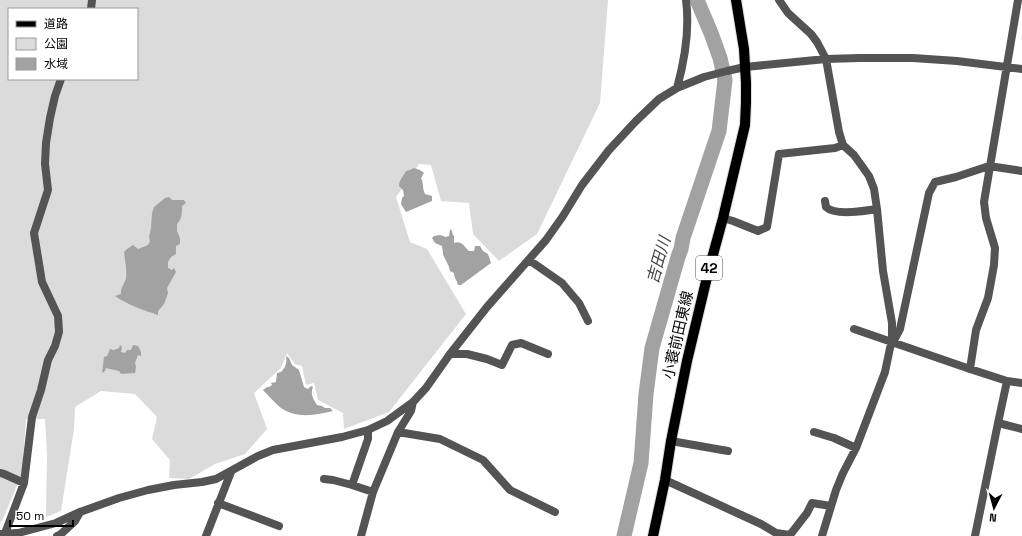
<svg xmlns="http://www.w3.org/2000/svg" width="1022" height="536" font-family="'Space Grotesk','Noto Sans JP',sans-serif">
<style>
.green{fill:#dbdbdb;fill-rule:evenodd}
.water{fill:#a2a2a2}
.lines{fill:none;stroke-linecap:round;stroke-linejoin:round}
.river{stroke:#a2a2a2;stroke-width:15}
.major-casing{stroke:#dbdbdb;stroke-width:12}
.minor{stroke:#545454;stroke-width:8}
.major{stroke:#000;stroke-width:10}
.labels{text-anchor:middle;stroke-width:3.5;stroke-linejoin:round;paint-order:stroke}
.shield{fill:#fff;stroke:#4c4c4c;stroke-width:1}
.shield-label{font-size:14px;font-weight:bold;fill:#000}
.street-label{font-size:15px;fill:#000;stroke:#fff}
.water-label{font-size:16px;font-style:italic;fill:#434343;stroke:#fff}
</style>
<rect width="100%" height="100%" fill="#fff"/>
<path class="green" d="M0,0H608L600,103L537,234L499,261L473,234L469,203L441,201L431,165L419,164L396,197L410,242L427,249L466,314L389,412L344,429L343,413L318,400L314,383L306,385L302,366L295,364L287,353L281,368L254,393L267,429L245,454L215,464L189,479L169,478L170,460L152,439L157,417L135,394L101,391L75,407L74,429L61,511L46,517L47,454L45,419H26L22,474L2,521L0,522ZM9,9H137V79H9Z"/>
<path class="water" d="M414,168L420,170L424,173L421,178C424,183 422,188 425,194L432,196V201L406,212L401,204L402,198L404,196L403,190L399,186C399,180 403,177 406,171L410,170Z
M169,197L172,200H184L186,203L182,206C182,213 182,219 177,224V231L180,238V244L176,246V254L171,257L168,262V268L172,270L174,268L176,272L167,288L168,293L164,304L158,311V315C143,310 128,305 115,296L121,294C120,288 125,284 126,278C127,269 125,261 124,252L127,249L133,245L138,249L148,245L150,241L149,237L151,228L152,213L154,207L165,198Z
M450,229L452,231L453,235L454,236V243C461,240 464,246 469,251H474L475,246H480L483,251L488,254L491,263L461,285H458C457,280 454,278 454,273L450,271C449,264 445,260 443,254C443,251 442,248 442,246L435,243L432,238L434,236L440,235L446,237L449,236Z
M120,345L122,347L121,352L125,353L127,350H131L133,345L138,346L141,352V356L138,355L135,363L136,367L135,373L121,374L119,371L106,368L105,371L102,373L104,357L107,356L110,349L114,350L119,348Z
M286,356L289,358L292,365L299,370L304,387L308,389L311,386L313,387C310,394 313,399 317,405L322,406L325,408H330L333,411C317,415 296,419 281,408C275,403 269,396 263,390L267,387H269L272,385L271,383L276,382L277,373L281,372C286,367 287,363 286,356Z"/>
<g class="lines">
<path class="river" d="M624,536L641,463L646,394L652,348L678,257L681,249L683,238L719,131L725,80L720,58L711,33L697,0"/>
<g class="major-casing">
<path id="major" d="M653,536L665,480L671,441L687,361L708,273L723,218L745,125L746,102V83L744,49L736,0"/>
</g>
<path class="minor" d="M779,0L788,13L811,34L817,42L826,59L839,132L843,145L854,155L869,176L874,189L877,209L883,271L892,323V343L890,348L885,372L856,448L843,473L836,490L822,536
M91,9L92,0
M677,88C685,59 690,30 686,0
M825,201L826,207C835,216 865,211 877,209
M723,218L733,221L758,231L767,227L779,154L835,148L843,145
M529,260L562,283L579,303L588,321
M854,329L970,369L1007,381L1022,383
M893,342L900,329L929,193L935,182L956,177L989,166L1022,171
M450,354H467L487,359L502,365L512,345L521,343L548,354
M970,369L976,330L988,298L994,265L995,248L986,218L984,202L1018,0
M998,423L1022,429
M368,430V439L352,485L373,492
M398,432L440,439L483,460L510,490L555,512
M814,432L834,438L856,448
M671,441L728,451
M0,473L4,474L24,483
M324,479L333,480L352,485
M665,480L761,524L776,533L790,535L807,513L812,503L831,506
M218,503L279,526
M0,534L18,533L56,523L80,512L119,498L148,490L174,485L202,482L216,479L258,456L273,450L342,437L368,430L387,421L413,402L426,388L450,354L487,307L546,240L563,216L582,185L609,150L636,121L659,99L677,88L704,77L727,71L745,67L826,59L859,58H913L957,61L1022,69
M4,536L24,483L32,417L41,390L48,360L55,346L59,332L58,316L42,282L34,233L48,190L45,164L46,143L50,118L55,96L61,79
M57,536L61,534L75,521L80,512
M206,536L231,472
M361,536L373,492L398,432L411,411L413,402
M975,536L998,423L1007,381"/>
<use href="#major" class="major"/>
</g>
<g class="labels">
<rect class="shield" x="696" y="256" width="26" height="24" rx="3"/>
<g class="shield-label">
<text x="709" y="273">42</text>
</g>
<g class="street-label">
<text transform="translate(678 335) rotate(-77)" y="5">小蓑前田東線</text>
</g>
<g class="water-label">
<text transform="translate(658 260) rotate(-74)" y="6">吉田川</text>
</g>
</g>
<rect x="8" y="8" width="130" height="72" fill="#ffffff" stroke="#999999"/>
<rect x="16" y="21" width="20" height="6" fill="#000000" stroke="#999999"/>
<text x="44" y="28" font-size="12" fill="#000000">道路</text>
<rect x="16" y="38" width="20" height="12" fill="#dbdbdb" stroke="#999999"/>
<text x="44" y="48" font-size="12" fill="#000000">公園</text>
<rect x="16" y="58" width="20" height="12" fill="#a2a2a2" stroke="#999999"/>
<text x="44" y="68" font-size="12" fill="#000000">水域</text>
<g transform="translate(994 508) rotate(186)" stroke="#ffffff" stroke-width="3" paint-order="stroke">
<path d="M0-3L7 15L0 10L-7 15Z" fill="#000000"/>
<text y="-6" font-size="11" font-weight="bold" text-anchor="middle" fill="#000000">N</text>
</g>
<path d="M10 520v6h63v-6" fill="none" stroke="#000000" stroke-width="2"/>
<text x="16" y="520" font-size="12" fill="#000000" stroke="#ffffff" stroke-width="3" paint-order="stroke">50 m</text>
</svg>
